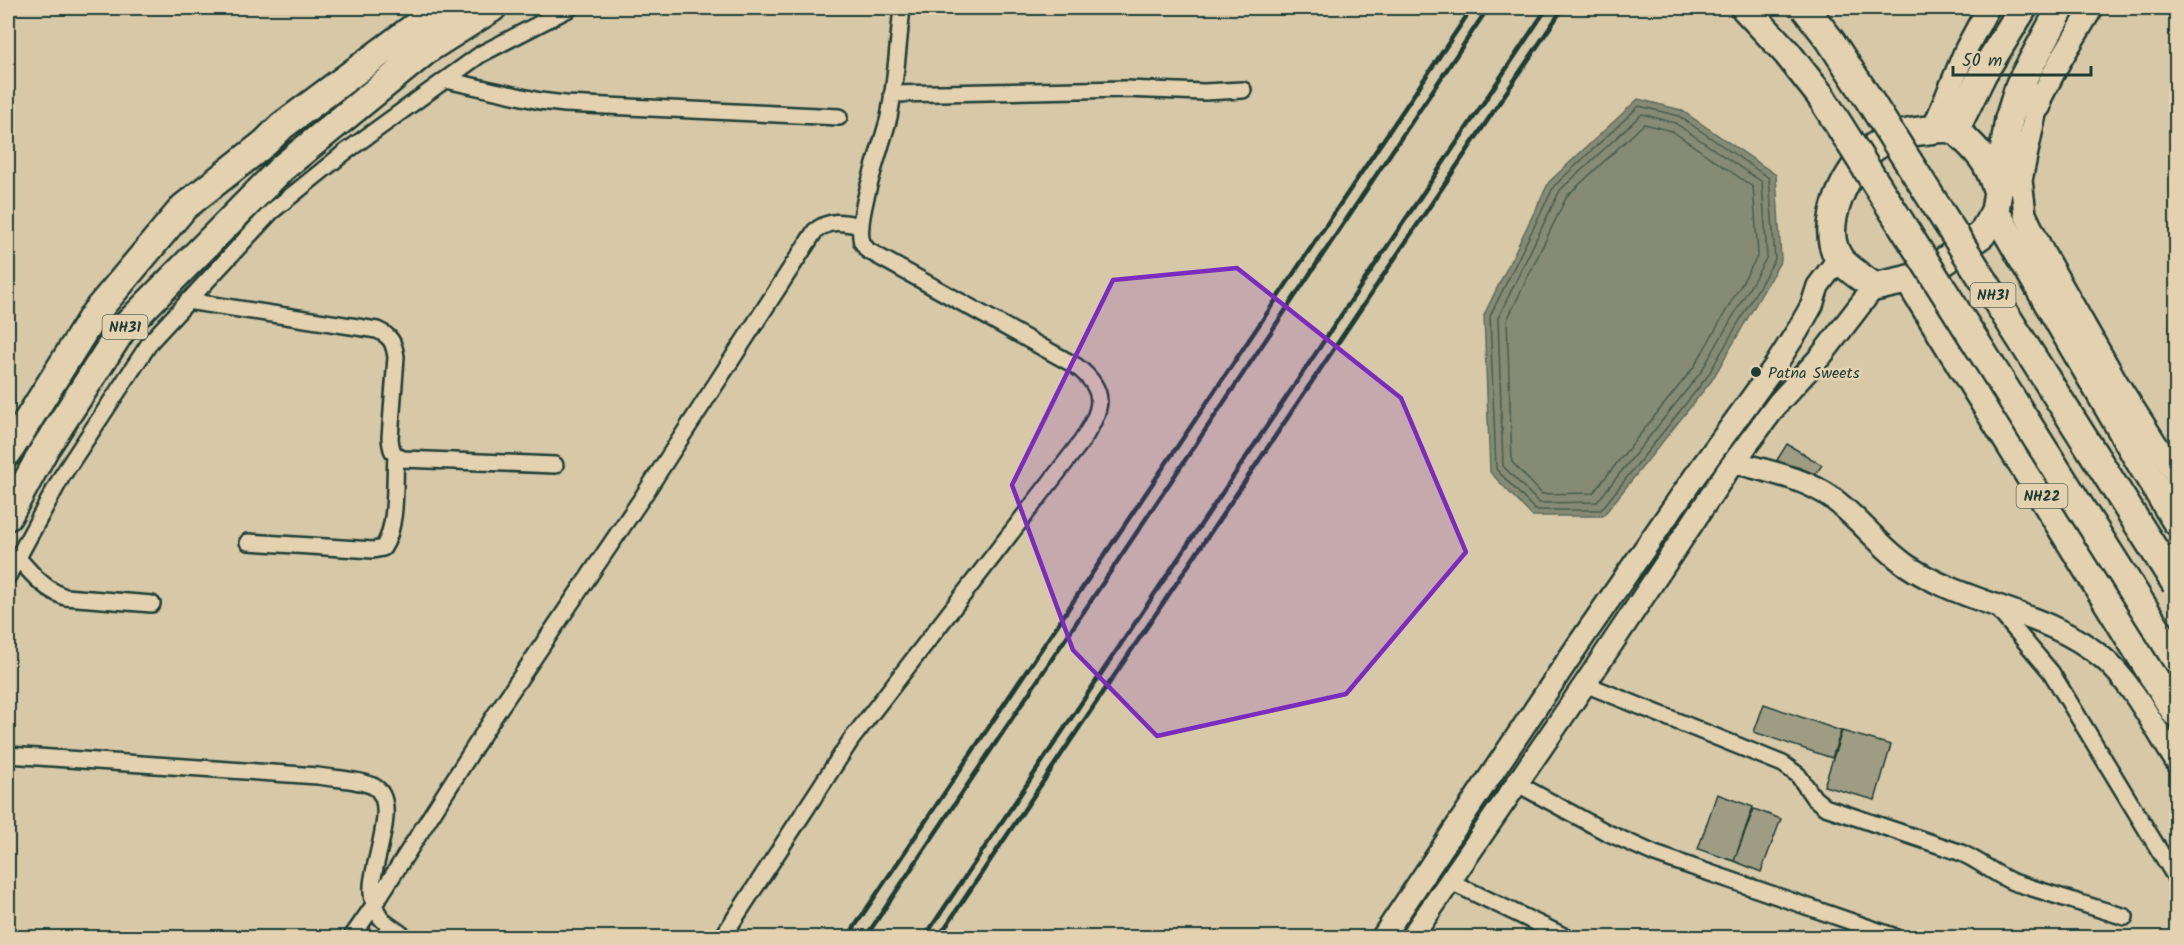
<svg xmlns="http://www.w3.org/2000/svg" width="2184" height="945" font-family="Kalam,sans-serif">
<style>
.water{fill:#868b75;stroke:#5d6c5b;stroke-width:1.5}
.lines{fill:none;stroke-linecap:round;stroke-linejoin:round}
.shore{stroke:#485c4e;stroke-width:1.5}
.building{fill:#9e9d83;stroke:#1f3d34;stroke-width:1.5}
.street-casing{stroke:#1f3d34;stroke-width:20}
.secondary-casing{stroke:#1f3d34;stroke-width:26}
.highway-casing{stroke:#1f3d34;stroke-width:32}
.street{stroke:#e3d1af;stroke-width:15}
.secondary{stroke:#e3d1af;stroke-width:21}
.highway{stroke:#e3d1af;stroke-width:27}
.rail{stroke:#1f3d34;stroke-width:4.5}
.highway-bridge-casing{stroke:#1f3d34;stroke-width:32;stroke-linecap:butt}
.highway-bridge{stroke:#e3d1af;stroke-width:27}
.marked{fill:#7b2cbf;fill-opacity:0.2;stroke:#7b2cbf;stroke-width:4.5;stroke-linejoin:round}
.poi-dot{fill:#1f3d34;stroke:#e3d1af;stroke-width:2}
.labels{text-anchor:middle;stroke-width:5;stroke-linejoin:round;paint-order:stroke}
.shield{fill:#e3d1af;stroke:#5a6959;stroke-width:1.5}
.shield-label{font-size:15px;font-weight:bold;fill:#1f3d34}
.poi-label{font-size:16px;fill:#1f3d34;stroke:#e3d1af;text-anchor:start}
</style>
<rect width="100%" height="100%" fill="#d7c8a8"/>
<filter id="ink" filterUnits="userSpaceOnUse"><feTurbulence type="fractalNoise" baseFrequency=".0167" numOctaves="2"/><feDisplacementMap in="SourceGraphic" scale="12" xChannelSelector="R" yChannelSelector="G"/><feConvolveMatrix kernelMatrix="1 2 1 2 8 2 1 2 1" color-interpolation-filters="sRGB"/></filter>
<g filter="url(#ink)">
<path class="water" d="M1638,99L1681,110L1776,175L1781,260L1712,380L1603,516H1532L1490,472L1484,315L1549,182Z"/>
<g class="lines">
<path class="shore" d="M1639,106L1679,116L1769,178L1775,259L1707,377L1601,510H1535L1496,469L1490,316L1554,186Z
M1642,114L1675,123L1762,182L1767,257L1701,372L1597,502L1539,503L1503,466L1498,318L1560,190Z
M1644,124L1672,131L1753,187L1758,255L1694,367L1593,493L1542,494L1512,462L1507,320L1567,196Z"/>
</g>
<path class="building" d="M1787,444L1822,465L1811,481L1777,460Z
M1764,704L1841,731L1832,758L1754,732Z
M1842,731L1891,745L1875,800L1824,786Z
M1717,794L1753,807L1734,861L1698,849Z
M1754,809L1781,819L1761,872L1734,861Z"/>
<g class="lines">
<g class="street-casing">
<path id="street" d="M446,80L540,101L565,104L839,117
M892,94L1125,89L1204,92L1243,90
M187,301L377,330C391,336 394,343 396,357L390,438C391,449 392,455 403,459L555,465
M248,542L373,550L383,548C398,525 394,484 396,456
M17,557C32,574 44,589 65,597L152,604
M8,576L62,476L151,341L271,212L344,153L481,54L570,8
M1995,606L2051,672L2176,878
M1585,684L1783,764L1798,775L1814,798L1825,807L1959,852C1979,860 1994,874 2013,882L2125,917
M8,755L318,776C335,779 357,779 373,786C401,800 372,862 372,887C371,897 375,910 381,918C386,925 399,931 406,938
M1516,783L1606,832L1655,854L1893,936
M1449,881L1568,938
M351,938L374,905L495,715L642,498L815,231C831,219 842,222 861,226
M722,938L851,740L1082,441C1101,410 1110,392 1076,366L867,250C866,247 863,245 862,242C854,220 883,142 889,117C896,81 898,44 902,8"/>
</g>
<g class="secondary-casing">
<path id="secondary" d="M2092,8L2060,61L2037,105L2021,180L2025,214L2044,254L2116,381L2176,475
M1933,129L1966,49L1988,8
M1734,462C1766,471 1805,478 1832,498C1859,518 1879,546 1906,565C1967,606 2045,610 2103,658C2131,681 2156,730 2176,761
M1382,938L1578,645L1695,476L1775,366L1798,330L1812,305L1818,286L1839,258
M1411,938L1585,684L1728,470L1779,402L1821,356L1874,287"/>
</g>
<g class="highway-casing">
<path id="highway" d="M1745,8L1787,53L1820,95
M2020,84L2037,105
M1955,130L1983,73L2023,8
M1997,189C1989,166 1984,157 1966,140C1963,137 1959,133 1956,131C1949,127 1936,129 1929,130C1911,131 1888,137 1873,148C1847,168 1818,226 1839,258C1845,267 1864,279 1874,287L1924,276L1982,234L1995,211L2009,119L2020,84L2061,8
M1995,211L2140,462L2176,521
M1908,279L2176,713
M8,452L95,313L184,207L265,143L282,126L416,26L444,8
M8,516L44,450L121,331L282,168L429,48L492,8"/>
</g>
<use href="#street" class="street"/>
<use href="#secondary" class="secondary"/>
<use href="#highway" class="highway"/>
<path class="rail" d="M847,938L1472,8
M865,938L1488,8
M924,938L1547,8
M938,938L1563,8"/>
<g class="highway-bridge-casing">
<path id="highway-bridge" d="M1805,8L1830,40L1868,98L2176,584
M1820,95L2176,659"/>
</g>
<use href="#highway-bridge" class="highway-bridge"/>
</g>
</g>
<path class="marked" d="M1237,268L1401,398L1466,552L1346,694L1157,736L1073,650L1012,485L1113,280Z"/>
<circle class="poi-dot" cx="1756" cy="372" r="6"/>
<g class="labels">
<g class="shield">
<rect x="1970.5" y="283" width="45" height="24" rx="4.5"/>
<rect x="102.5" y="315" width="45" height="24" rx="4.5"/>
<rect x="2016.5" y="484" width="51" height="24" rx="4.5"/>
</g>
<g class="shield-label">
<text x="1993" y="300">NH31</text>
<text x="125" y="332">NH31</text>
<text x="2042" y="501">NH22</text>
</g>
<g class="poi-label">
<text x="1768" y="378">Patna Sweets</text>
</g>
</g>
<rect width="2184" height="945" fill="none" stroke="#e3d1af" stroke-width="30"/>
<rect x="15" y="15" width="2154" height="915" fill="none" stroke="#1f3d34" stroke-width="2" filter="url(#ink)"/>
<path d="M1953 66v9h138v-9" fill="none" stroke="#1f3d34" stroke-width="3"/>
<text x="1962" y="66" font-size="18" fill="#1f3d34" stroke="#e3d1af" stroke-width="4.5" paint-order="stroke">50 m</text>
</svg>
